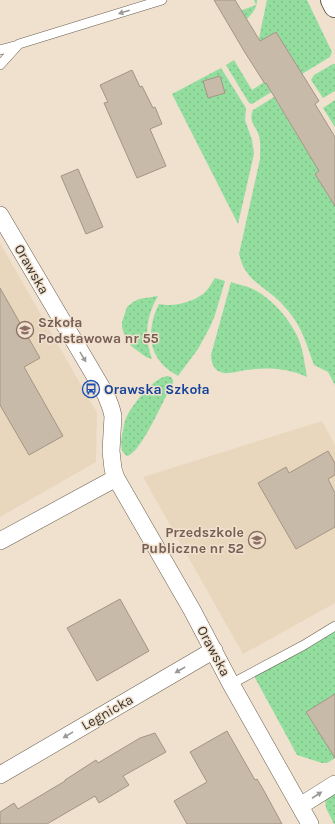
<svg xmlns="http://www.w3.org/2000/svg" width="335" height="824" font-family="Karla,sans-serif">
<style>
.built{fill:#e8d6bd}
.grass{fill:url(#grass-dots);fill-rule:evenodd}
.building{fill:#c8baa8;stroke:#a39584}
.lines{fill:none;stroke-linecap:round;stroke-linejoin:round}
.service-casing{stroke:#6a5e4e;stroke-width:10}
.minor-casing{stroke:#6a5e4e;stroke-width:18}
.tertiary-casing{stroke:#6a5e4e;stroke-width:24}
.service{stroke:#fff;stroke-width:9}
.minor{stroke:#fff;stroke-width:17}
.tertiary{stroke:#fff;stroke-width:22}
.oneway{fill:#9c9996}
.labels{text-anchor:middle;stroke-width:3;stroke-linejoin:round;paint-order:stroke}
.street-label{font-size:14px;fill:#39332c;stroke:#f0e1cf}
.education-label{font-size:14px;font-weight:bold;fill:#785e54;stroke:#f0e1cf;text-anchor:start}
.transit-label{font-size:14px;font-weight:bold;fill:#164399;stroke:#f0e1cf;text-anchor:start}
</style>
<defs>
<pattern id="grass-dots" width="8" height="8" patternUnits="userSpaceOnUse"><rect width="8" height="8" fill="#93de9f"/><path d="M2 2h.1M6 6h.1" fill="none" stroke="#80bf89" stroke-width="1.8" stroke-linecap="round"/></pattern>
</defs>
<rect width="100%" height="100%" fill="#f0e1cf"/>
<path class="built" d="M0,243L97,413L96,462L0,517Z
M322,421L335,445V603L243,654L143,477Z"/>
<path class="grass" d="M254,0H257C257,10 250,16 243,23L229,15L256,5Z
M267,0H307L332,52L330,57L292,80L296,64L276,32L260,41L259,38Z
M234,60L252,90L264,82L265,84L280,74L286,83L252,104L249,103L226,65Z
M333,64H335V91L323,98L311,80L314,75Z
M221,68L246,108L245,120L252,140L254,154L238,224L172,94ZM220,76L225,93L208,98L203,81Z
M274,97L319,171L315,174L335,206V385L328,372L314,365C307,346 302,327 289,312C283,305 278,299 271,294C263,287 252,281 246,271C242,266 241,260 239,254L260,159C260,151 261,144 259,136C256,125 248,123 253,110Z
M335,100V127L323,108Z
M215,278L225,281L215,315L210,327L198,349L178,376C170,371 162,366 157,357C147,342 151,319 159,304C174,307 190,303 203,294C208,290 211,284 215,278Z
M231,282C239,285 248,286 255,290C275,301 295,325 301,346C304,356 305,367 307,377C288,368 267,367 246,370C239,371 231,374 224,373C215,372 211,364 211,355Z
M158,296C146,317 144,336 152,359L146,357L131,346L124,334L122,327V322L127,307L133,302L139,299Z
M167,376L171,377L173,380V383C165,396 141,454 127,456C120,452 121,443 122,436C123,430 124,423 126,418C132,405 153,378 167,376Z
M335,631V694L306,713L325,742L335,736V758L327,763H322L297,755L254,676Z
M335,792V824H334L326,808L325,799Z"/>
<path class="building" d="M214,0H235L260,41L276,32L319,101L315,104L335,137V206L315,174L319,171L266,83L265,84L244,51Z
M132,70L140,87L142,86L153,108L155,107L162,124L150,129L166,166L137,178L104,103L108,102L100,85Z
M220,76L225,93L208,98L203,81Z
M78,169L103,227L86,234L61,176Z
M0,288L40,358L24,367L63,436L29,455L0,405Z
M328,451L335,463V475L328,479L335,493V527L296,549L258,483L286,467L289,473Z
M120,599L149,651L97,681L67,628Z
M335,694V758L306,712Z
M227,731L255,780L257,779L263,789L282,824H187L174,801L207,782L190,752Z
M155,733L166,752L123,776L129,785L99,803L95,796L47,824H0V812L14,803L18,809L65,781V780L96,760L98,763L140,738Z"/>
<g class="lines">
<g class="service-casing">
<path id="service" d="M0,50L18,45
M0,65L19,44L162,0
M231,684L304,645L335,626"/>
</g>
<g class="minor-casing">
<path id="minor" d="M0,215L106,395L111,408L113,416L111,451L113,469L116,478L192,610L231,684L310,824
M0,541L116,478
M0,775L214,650
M300,806L335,784"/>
</g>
<g class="tertiary-casing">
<path id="tertiary" d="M332,0L335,6"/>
</g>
<use href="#service" class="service"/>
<use href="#minor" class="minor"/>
<use href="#tertiary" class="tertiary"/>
</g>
<defs><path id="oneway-solid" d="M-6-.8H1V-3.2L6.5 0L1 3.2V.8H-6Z"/></defs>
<g class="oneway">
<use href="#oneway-solid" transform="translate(124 12) rotate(163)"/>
<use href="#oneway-solid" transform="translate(83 357) rotate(59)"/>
<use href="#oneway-solid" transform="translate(180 670) rotate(150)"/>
<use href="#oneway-solid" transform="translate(68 735) rotate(149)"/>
<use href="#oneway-solid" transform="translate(317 795) rotate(-33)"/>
</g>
<defs>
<g id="school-ring" transform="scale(0.9)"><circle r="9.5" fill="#f0e1cf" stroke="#8d6e63" stroke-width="1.5"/><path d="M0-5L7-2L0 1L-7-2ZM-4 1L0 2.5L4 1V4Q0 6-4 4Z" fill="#8d6e63"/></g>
<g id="bus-ring" transform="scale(0.9)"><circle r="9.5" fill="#f0e1cf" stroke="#1a4fb4" stroke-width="1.5"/><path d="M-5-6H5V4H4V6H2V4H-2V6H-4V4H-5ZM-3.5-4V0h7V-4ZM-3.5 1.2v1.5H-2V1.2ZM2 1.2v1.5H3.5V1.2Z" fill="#1a4fb4"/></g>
</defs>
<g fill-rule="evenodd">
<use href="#school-ring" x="25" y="330"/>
<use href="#bus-ring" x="91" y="389"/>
<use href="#school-ring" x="257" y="540"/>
</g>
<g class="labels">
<g class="street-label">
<text transform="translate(32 269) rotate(60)" y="5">Orawska</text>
<text transform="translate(214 651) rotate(62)" y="5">Orawska</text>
<text transform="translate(107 712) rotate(-30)" y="5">Legnicka</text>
</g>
<g class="education-label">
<text x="38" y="327">Szkoła<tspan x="38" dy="16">Podstawowa nr 55</tspan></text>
<text x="244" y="537" text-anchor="end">Przedszkole<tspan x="244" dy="16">Publiczne nr 52</tspan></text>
</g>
<g class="transit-label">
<text x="104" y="394">Orawska Szkoła</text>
</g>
</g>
</svg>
